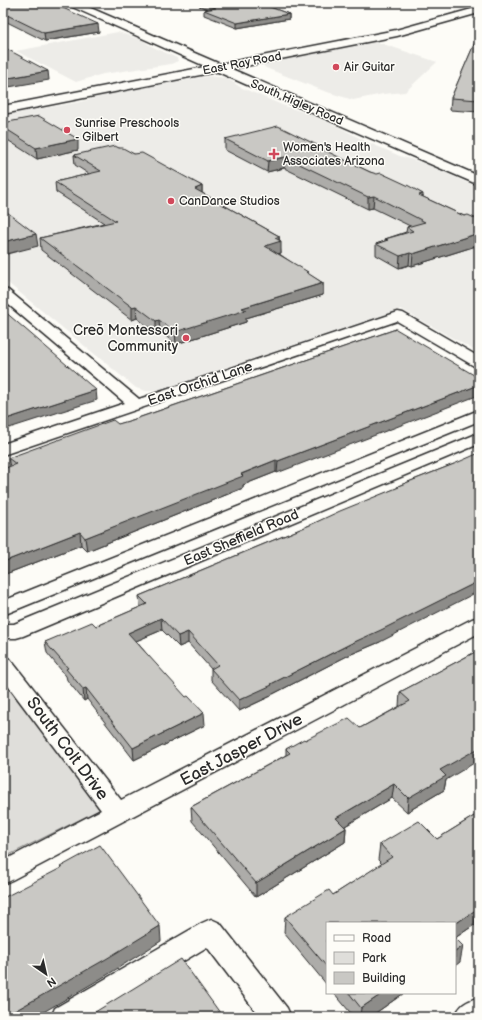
<svg xmlns="http://www.w3.org/2000/svg" width="482" height="1020" font-family="'Balsamiq Sans',sans-serif">
<style>
.built{fill:#edece8}
.green{fill:#dfdeda;stroke:#858482}
.lines{fill:none;stroke-linecap:round;stroke-linejoin:round}
.street-casing{stroke:#2b2b2b;stroke-width:3}
.secondary-casing{stroke:#2b2b2b;stroke-width:3}
.primary-casing{stroke:#2b2b2b;stroke-width:3}
.street{fill:#fdfcf7;fill-rule:evenodd}
.secondary{fill:#fdfcf7;fill-rule:evenodd}
.primary{fill:#fdfcf7;fill-rule:evenodd}
.wall{fill:#adaca9;stroke:#2b2b2b}
.shaded-wall{fill:#8d8c89;stroke:#2b2b2b}
.building{fill:#c9c8c4;stroke:#2b2b2b}
.poi-dot{fill:#d1495b;stroke:#fdfcf7;stroke-width:1.5}
.labels{text-anchor:middle;stroke-width:3;stroke-linejoin:round;paint-order:stroke}
.far-street-label{font-size:12px;fill:#2b2b2b;stroke:#fdfcf7}
.far-poi-label{font-size:12px;fill:#2b2b2b;stroke:#fdfcf7;text-anchor:start}
.poi-label{font-size:14px;fill:#2b2b2b;stroke:#fdfcf7;text-anchor:end}
.street-label{font-size:14px;fill:#2b2b2b;stroke:#fdfcf7}
.near-street-label{font-size:17px;fill:#2b2b2b;stroke:#fdfcf7}
</style>
<rect width="100%" height="100%" fill="#fdfcf7"/>
<filter id="ink" filterUnits="userSpaceOnUse"><feTurbulence type="fractalNoise" baseFrequency=".025" numOctaves="2"/><feDisplacementMap in="SourceGraphic" scale="8" xChannelSelector="R" yChannelSelector="G"/><feConvolveMatrix kernelMatrix="1 2 1 2 8 2 1 2 1" color-interpolation-filters="sRGB"/></filter>
<g filter="url(#ink)">
<path class="built" d="M118,32L142,40L151,46L177,58L178,61L171,64L103,74L76,82L16,51Z
M374,41L437,62L405,92L383,94L353,100L324,91L266,68L263,65L264,62L324,52Z
M209,76L227,78L240,87L282,105L312,115L341,128L365,141L400,156L426,164L479,188V353L401,309L157,391H146L136,388L3,279V115L80,102L118,92Z"/>
<path class="green" d="M3,679L101,809L3,858Z"/>
<g class="lines">
<g class="street-casing">
<path id="street" d="M3,289L8,290L139,399L398,312L403,313L479,357V367L474,366L397,321L3,455V444L125,403L3,300Z
M479,410V421L3,615V601Z
M479,433V444L23,636L16,638H3V624H14Z
M479,617V633L12,880L3,884V861L101,810L3,679V657L10,659L121,800L472,619Z
M211,919L220,923L287,1008L291,1017H260L207,947L91,1017H51L55,1008L202,923Z
M479,997V1017H455C460,1004 466,1002 479,997Z"/>
</g>
<g class="secondary-casing">
<path id="secondary" d="M66,3H79L479,176V185L245,84L68,5Z"/>
</g>
<g class="primary-casing">
<path id="primary" d="M479,7V13L397,36L3,114V106L396,30Z"/>
</g>
<use href="#street" class="street"/>
<use href="#secondary" class="secondary"/>
<use href="#primary" class="primary"/>
</g>
<path class="wall" d="M3,3L99,32L45,41L3,20Z
M199,3H259L289,14V19L237,28L204,15V10L208,9L199,6Z
M479,33V112L450,110L451,98Z
M3,123L78,150L37,159L3,137Z
M225,139L323,148V150L370,172L423,194V197L464,216L479,220V245L412,266L409,265L399,268L376,255V244L385,241V239L406,232L407,227L410,226L373,208L368,209L284,168L267,172L225,150Z
M119,148L134,154L202,186V193L279,236L281,253H278L308,274L323,283V295L246,318V322L176,344L160,332L156,333L137,318L132,320L41,250L40,238L104,223L56,192L55,182L89,174L75,165L74,155Z
M396,329L277,473L276,472L243,485V488L87,551L81,545L3,575V469L10,467L8,458L132,420Z
M454,464L380,642L349,655L271,695V696L239,711L211,680V669L188,643L179,647L162,630L136,641L205,725L134,760L87,699L84,701L67,680L66,676L47,653L45,642L96,626L140,607L139,596L310,525L397,488L398,486Z
M479,650L446,780L444,790L407,812L392,798L345,826L346,828L345,842L256,897L192,821L191,807L286,755V749L305,740L360,728L400,706H399L400,692Z
M479,813V930L474,925L455,938L327,923V985L284,933L285,917L333,895L382,864L378,860L380,844L437,839Z
M334,993H404L370,1017H354Z"/>
<path class="shaded-wall" d="M289,14V19L237,28V23Z
M98,24L99,32L45,41L44,33Z
M48,71L49,80L3,88V79Z
M78,139V150L37,159L36,148Z
M285,157L284,168L267,172L268,161Z
M202,186V197L195,189Z
M374,196L373,208L368,209V197Z
M479,233V245L412,266L413,254Z
M36,234L38,246L3,255V242Z
M279,236V242L281,241V253L265,257V246L275,238Z
M410,253L409,265L399,268L400,256Z
M323,283V295L246,318V322L176,344L175,332L242,308Z
M136,306L137,318L132,320V307Z
M159,320L160,332L156,333V321Z
M479,385V395L277,473L278,461Z
M96,390L97,400L3,430V420Z
M276,460V472L243,485V488L87,551L85,538Z
M80,532L81,545L3,575V562Z
M479,581V591L380,642L349,655L271,695V696L239,711V700L350,644Z
M161,618L162,630L129,644L128,633Z
M188,632V643L179,647L178,636Z
M86,688L87,699L84,701L83,689Z
M204,713L205,725L134,760L133,748Z
M479,738V760L446,780L444,790L407,812L408,798L440,770L477,740Z
M394,784L392,798L335,832L336,818Z
M346,828L345,842L256,897V883Z
M477,909L474,925L455,938V924Z
M160,926L161,941L107,975L35,1017H4Z
M463,946L460,962L455,966V952Z
M383,993H404L370,1017H360L361,1008Z"/>
<path class="building" d="M3,3H52L98,24L44,33L3,13Z
M203,3H259L289,14L237,23L204,10L216,8Z
M476,33H479V100L451,98L475,42Z
M3,47L48,71L3,79Z
M39,116L78,139L36,148L3,127V123Z
M278,126L323,148H320L370,172L377,174L381,173L409,186L423,194L419,195L464,216L468,215L479,220V233L413,254L410,253L400,256L376,244L388,240L385,239L413,231L407,227L425,222L374,196L368,197L285,157L268,161L225,139Z
M115,146L119,148H123L134,154L142,153L202,186L195,189L279,236L275,238L281,241L265,246L308,272H306L323,283L242,308L246,310L175,332L159,320L156,321L136,306L132,307L40,238L116,221L55,182L101,171L74,155Z
M3,209L36,234L3,242Z
M3,310L96,390L3,420Z
M396,329L479,378V385L278,461L276,460L241,474L243,476L85,538L80,532L3,562V469L16,464L8,458L113,420L118,424L132,420Z
M479,453V581L381,630L350,644L271,684L272,685L239,700L211,669L218,665L188,632L178,636L161,618L128,633L186,697L188,696L204,713L133,748L86,688L83,689L66,669L68,668L45,642L92,622L96,626L147,604L139,596L310,525L340,511L399,487L398,486L454,464Z
M479,650V738L477,740L479,742V748L440,770L446,776L408,798L394,784L336,818L346,828L256,883L191,807L290,753L286,749L304,739L305,740L349,718L360,728L410,701L400,692Z
M479,813V911L477,909L455,924V923H327V967L285,917L329,890L333,895L392,857L380,844L419,821L437,839Z
M100,845L160,926L106,959L4,1017H3V898L61,868L60,867Z
M455,938L463,946L455,952Z
M181,959L223,1017H87Z
M349,993H383L361,1008Z"/>
</g>
<g class="poi-dot">
<circle cx="336" cy="67" r="4"/>
<circle cx="67" cy="130" r="4"/>
<path d="M272 148h4v4h4v4h-4v4h-4v-4h-4v-4h4z"/>
<circle cx="171" cy="201" r="4"/>
<circle cx="186" cy="338" r="4"/>
</g>
<g class="labels">
<g class="far-street-label">
<text transform="translate(242 63) rotate(-11)" y="4">East Ray Road</text>
<text transform="translate(297 102) rotate(23)" y="4">South Higley Road</text>
</g>
<g class="far-poi-label">
<text x="344" y="71">Air Guitar</text>
<text x="75" y="127">Sunrise Preschools<tspan x="75" dy="14">- Gilbert</tspan></text>
<text x="283" y="151">Women's Health<tspan x="283" dy="14">Associates Arizona</tspan></text>
<text x="179" y="205">CanDance Studios</text>
</g>
<g class="poi-label">
<text x="178" y="335">Creō Montessori<tspan x="178" dy="16">Community</tspan></text>
</g>
<g class="street-label">
<text transform="translate(200 383) rotate(-19)" y="5">East Orchid Lane</text>
<text transform="translate(241 537) rotate(-23)" y="5">East Sheffield Road</text>
</g>
<g class="near-street-label">
<text transform="translate(68 748) rotate(53)" y="6">South Colt Drive</text>
<text transform="translate(241 749) rotate(-28)" y="6">East Jasper Drive</text>
</g>
</g>
<rect width="482" height="1020" fill="none" stroke="#fdfcf7" stroke-width="16"/>
<rect x="8" y="8" width="466" height="1004" fill="none" stroke="#2b2b2b" stroke-width="1.5" filter="url(#ink)"/>
<rect x="326" y="922" width="130" height="72" fill="#fdfcf7" stroke="#a9a8a5"/>
<rect x="334" y="935" width="20" height="6" fill="#fdfcf7" stroke="#a9a8a5"/>
<text x="362" y="942" font-size="12" fill="#2b2b2b">Road</text>
<rect x="334" y="952" width="20" height="12" fill="#dfdeda" stroke="#a9a8a5"/>
<text x="362" y="962" font-size="12" fill="#2b2b2b">Park</text>
<rect x="334" y="972" width="20" height="12" fill="#c9c8c4" stroke="#a9a8a5"/>
<text x="362" y="982" font-size="12" fill="#2b2b2b">Building</text>
<g transform="translate(46 974) rotate(146)" stroke="#fdfcf7" stroke-width="3" paint-order="stroke">
<path d="M0-3L7 15L0 10L-7 15Z" fill="#2b2b2b"/>
<text y="-6" font-size="11" font-weight="bold" text-anchor="middle" fill="#2b2b2b">N</text>
</g>
</svg>
